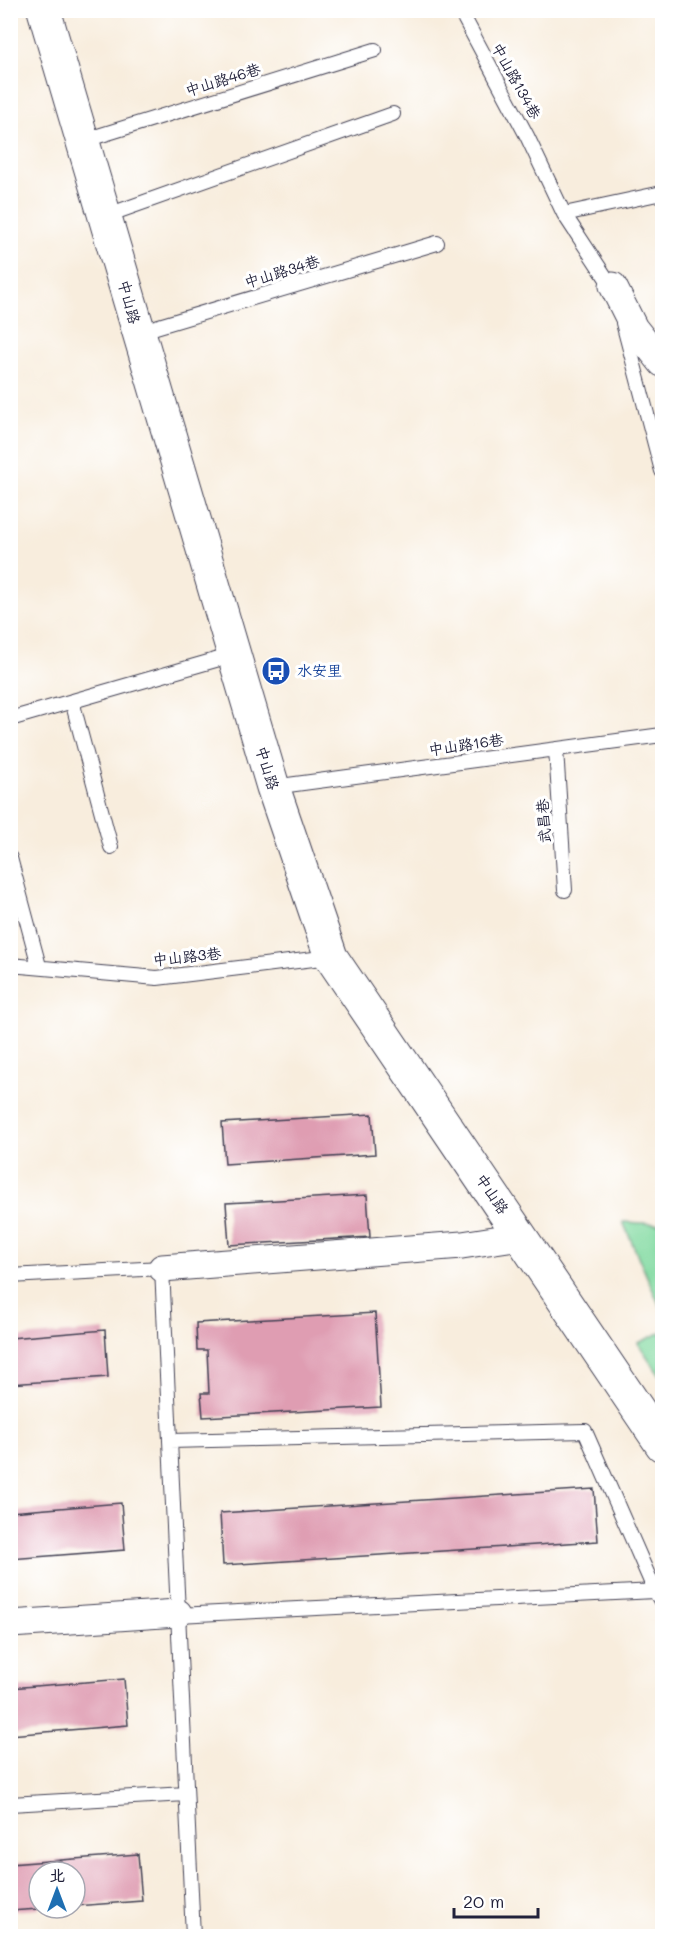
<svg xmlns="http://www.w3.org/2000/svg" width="673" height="1947" font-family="Mali,'LXGW WenKai TC',sans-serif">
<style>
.green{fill:#7fd99f;stroke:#507e6d;stroke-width:1.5}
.building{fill:#df9db2}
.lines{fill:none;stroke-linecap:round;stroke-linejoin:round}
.service-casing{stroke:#424053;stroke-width:16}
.minor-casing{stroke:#424053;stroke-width:29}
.tertiary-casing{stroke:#424053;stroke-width:35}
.service{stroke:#fff;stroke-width:14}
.minor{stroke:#fff;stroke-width:27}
.tertiary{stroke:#fff;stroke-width:33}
.labels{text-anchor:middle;stroke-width:6;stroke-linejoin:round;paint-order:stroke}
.street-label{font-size:15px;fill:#22223b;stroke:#fff}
.transit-label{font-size:15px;fill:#164399;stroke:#fff;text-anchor:start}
</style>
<rect width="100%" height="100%" fill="#fff"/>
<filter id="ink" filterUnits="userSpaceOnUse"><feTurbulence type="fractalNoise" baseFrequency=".0167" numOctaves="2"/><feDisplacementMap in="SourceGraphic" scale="12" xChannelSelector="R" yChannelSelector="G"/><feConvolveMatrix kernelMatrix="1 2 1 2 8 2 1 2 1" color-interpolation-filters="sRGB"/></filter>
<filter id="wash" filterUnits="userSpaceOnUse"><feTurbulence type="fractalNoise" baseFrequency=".008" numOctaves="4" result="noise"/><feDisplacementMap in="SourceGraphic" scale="24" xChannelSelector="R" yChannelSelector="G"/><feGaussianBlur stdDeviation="1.35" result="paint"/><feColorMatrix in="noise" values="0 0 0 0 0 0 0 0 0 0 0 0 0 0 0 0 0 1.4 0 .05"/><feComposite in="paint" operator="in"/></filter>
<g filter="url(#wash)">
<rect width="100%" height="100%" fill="#f8eddd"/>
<path class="green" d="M623,1222L662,1224V1311Z
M662,1332V1379L638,1343Z"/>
<g id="blocks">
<path class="building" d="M372,1114L375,1154L225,1164L222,1123Z
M367,1195L370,1237L229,1245L226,1203Z
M375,1313L381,1407L203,1417L201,1393H209L207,1350H197L196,1323Z
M105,1330L108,1377L10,1384V1338Z
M594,1489L598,1541L223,1565L220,1513Z
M121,1503L125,1550L10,1559V1512Z
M124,1679L128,1725L10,1735V1688Z
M138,1854L142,1901L75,1906V1872H39V1909L10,1911V1864Z"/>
</g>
</g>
<g filter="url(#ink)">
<use href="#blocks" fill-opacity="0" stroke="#424053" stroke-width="1.5"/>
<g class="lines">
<g class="service-casing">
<path id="service" d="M460,10L527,136L564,214L662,193
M82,141L375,50
M564,214L614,290
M105,216L393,114
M623,323L662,471
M139,332L437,243
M72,701L111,847
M10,719L233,655
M556,749L565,890
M273,787L662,735
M10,858L39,966
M10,965L157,978L330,957
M10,1276L162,1268L193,1936
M170,1441L585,1431L655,1591
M178,1615L655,1591L662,1603
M10,1804L186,1794"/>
</g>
<g class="minor-casing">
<path id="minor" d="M613,286L634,328L662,363
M162,1268L462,1245L520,1236
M10,1624L178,1613"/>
</g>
<g class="tertiary-casing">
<path id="tertiary" d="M44,10L273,787L331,957L662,1445"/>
</g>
<use href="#service" class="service"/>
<use href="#minor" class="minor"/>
<use href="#tertiary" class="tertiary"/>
</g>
</g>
<defs>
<g id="bus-disc" transform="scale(1.5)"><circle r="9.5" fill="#1a4fb4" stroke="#fff"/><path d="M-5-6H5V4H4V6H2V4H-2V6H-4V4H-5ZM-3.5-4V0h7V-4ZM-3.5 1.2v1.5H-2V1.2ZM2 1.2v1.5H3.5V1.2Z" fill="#fff"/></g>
</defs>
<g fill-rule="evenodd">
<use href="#bus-disc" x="276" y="671"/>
</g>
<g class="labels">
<g class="street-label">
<text transform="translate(223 80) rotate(-17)" y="5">中山路46巷</text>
<text transform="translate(516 81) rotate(61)" y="5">中山路134巷</text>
<text transform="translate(282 272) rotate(-17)" y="5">中山路34巷</text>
<text transform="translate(129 302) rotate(75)" y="5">中山路</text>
<text transform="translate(466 745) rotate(-8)" y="5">中山路16巷</text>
<text transform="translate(267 768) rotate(73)" y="5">中山路</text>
<text transform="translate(544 821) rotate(-94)" y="5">武昌巷</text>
<text transform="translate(187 957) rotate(-6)" y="5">中山路3巷</text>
<text transform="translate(492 1194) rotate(56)" y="5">中山路</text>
</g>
<g class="transit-label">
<text x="297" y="676">水安里</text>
</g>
</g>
<rect width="673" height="1947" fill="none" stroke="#fff" stroke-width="36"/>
<g transform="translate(57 1890)"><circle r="28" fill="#ffffff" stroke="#a7a7b1" stroke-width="1.5"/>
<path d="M0-4.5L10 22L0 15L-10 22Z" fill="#1f6fb2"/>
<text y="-9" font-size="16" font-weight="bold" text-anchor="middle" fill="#22223b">北</text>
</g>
<path d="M454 1908v9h84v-9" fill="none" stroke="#22223b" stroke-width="3"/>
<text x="463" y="1908" font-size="18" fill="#22223b" stroke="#ffffff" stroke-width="4.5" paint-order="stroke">20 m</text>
</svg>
